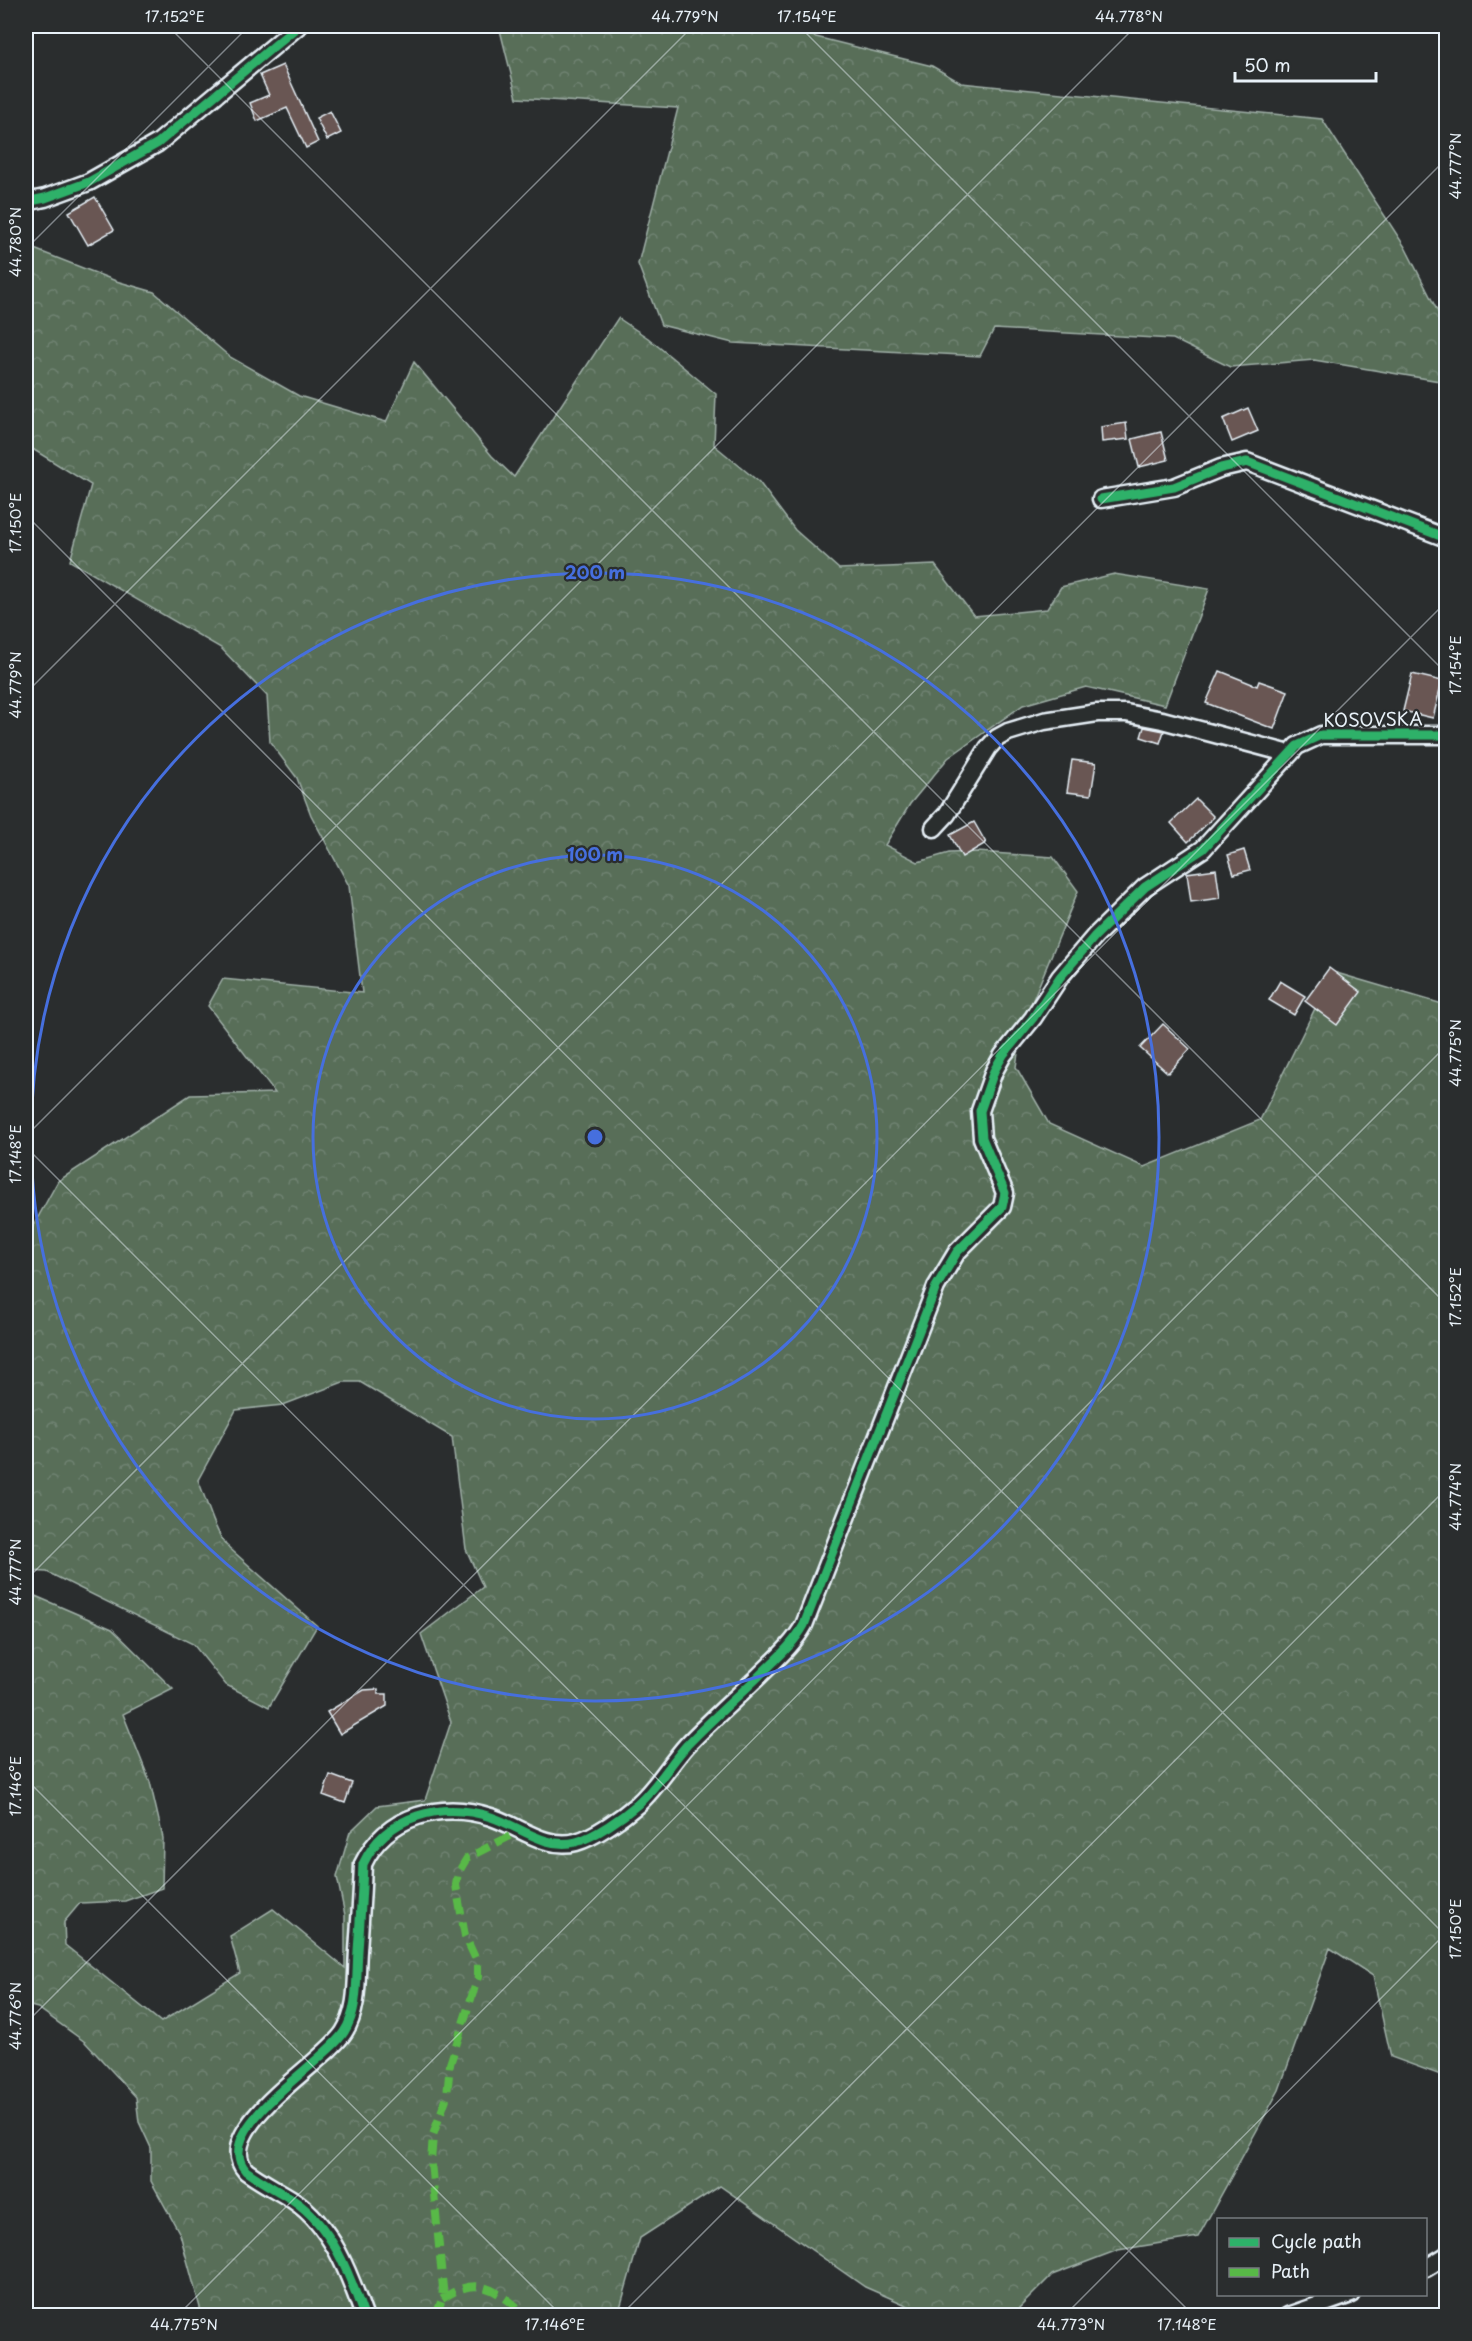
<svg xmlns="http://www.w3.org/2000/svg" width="1472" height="2341" font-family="'Playpen Sans',sans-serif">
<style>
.forest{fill:url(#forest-crowns);stroke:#a0b0a8;stroke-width:1.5}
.building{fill:#695753;stroke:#e8f1f8;stroke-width:1.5}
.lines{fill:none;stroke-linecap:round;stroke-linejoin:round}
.street-casing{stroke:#e8f1f8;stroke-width:21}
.street{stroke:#2a2d2e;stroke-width:16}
.quiet{stroke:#58b947;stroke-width:8;stroke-dasharray:15 8;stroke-linecap:butt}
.cycleway-casing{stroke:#2a2d2e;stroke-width:13}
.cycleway{stroke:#2db169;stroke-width:9}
.ticks{fill:none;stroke:#e8f1f8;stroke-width:1.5;stroke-opacity:0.45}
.ring{fill:none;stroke:#466fde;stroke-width:3}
.labels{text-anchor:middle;stroke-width:4.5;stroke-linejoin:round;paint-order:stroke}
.street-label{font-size:18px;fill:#e8f1f8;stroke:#2a2d2e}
.centre{fill:#466fde;stroke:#2a2d2e;stroke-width:3}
.ring-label{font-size:18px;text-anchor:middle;font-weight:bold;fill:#466fde;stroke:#2a2d2e;stroke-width:4.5;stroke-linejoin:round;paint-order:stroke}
.neatline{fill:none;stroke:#e8f1f8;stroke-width:2}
.ticks-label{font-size:15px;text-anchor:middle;fill:#e8f1f8}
</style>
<defs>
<pattern id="forest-crowns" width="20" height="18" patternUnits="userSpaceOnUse" patternTransform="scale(1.5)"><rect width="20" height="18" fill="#586e59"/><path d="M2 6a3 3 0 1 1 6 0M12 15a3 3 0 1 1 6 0" fill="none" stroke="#708372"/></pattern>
</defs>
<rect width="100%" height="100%" fill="#2a2d2e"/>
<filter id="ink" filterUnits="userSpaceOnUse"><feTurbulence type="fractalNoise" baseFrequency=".0167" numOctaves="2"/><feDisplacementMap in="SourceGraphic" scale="12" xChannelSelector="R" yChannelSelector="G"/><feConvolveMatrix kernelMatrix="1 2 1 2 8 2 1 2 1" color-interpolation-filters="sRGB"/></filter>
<g filter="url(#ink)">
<path class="forest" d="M499,26H772L932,66L961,83L1322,119L1405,247L1446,328V382L1314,360L1230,367L1173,339L994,329L980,356L733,343L661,325L638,264L678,108L517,98Z
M29,247L116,281L154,292L230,357L299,396L386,422L414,362L492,456L514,477L618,318L648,338L716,394L714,445L759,482L795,530L839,569L935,565L974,616L1047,609L1061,587L1114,574L1209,589L1165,705L1086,687L1023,705L948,758L910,804L885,845L918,862L949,853L977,852L1053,857L1078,891L1022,1026L1016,1067L1049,1124L1144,1167L1260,1120L1333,972L1446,1005V2077L1391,2057L1373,1976L1330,1948L1279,2090L1198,2237L1118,2250L1052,2275L1012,2315H929L865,2287L720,2186L640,2238L618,2315H202L180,2234L151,2181V2148L139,2122L136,2097L85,2042L38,2008L26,2005V1592L112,1629L173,1689L123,1714L150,1782L163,1838L162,1888L125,1901L80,1903L64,1922L65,1945L161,2022L240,1973L230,1936L273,1909L345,1968V1915L337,1877L350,1832L377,1806L425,1800L451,1722L421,1634L483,1587L466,1549L452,1437L360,1382H343L283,1405L236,1410L198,1480C207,1501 213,1527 226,1545L317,1626L269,1707L226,1685L193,1644L47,1572L26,1571V1239L58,1181L190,1095L275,1093L208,1006L223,979L362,993L349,886L311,815L297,778L270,742L267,696L221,648L70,561L91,485L26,445V253Z"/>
<path class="building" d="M283,65L318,142L306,148L287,108L257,121L250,103L269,95L260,75Z
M330,111L341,133L327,140L316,118Z
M95,197L114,230L88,245L69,212Z
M1248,408L1258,431L1232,442L1223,419Z
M1126,423L1128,439L1102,442L1101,427Z
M1161,432L1168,460L1139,467L1132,439Z
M1220,671L1257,686L1259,681L1288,691L1274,729L1206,703Z
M1412,674L1442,681L1433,718L1403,711Z
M1144,727L1164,731L1160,743L1141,737Z
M1072,760L1096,763L1091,795L1067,792Z
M1196,799L1214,817L1188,842L1171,823Z
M974,822L986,843L962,857L950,835Z
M1244,850L1250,870L1234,874L1228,855Z
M1216,869L1220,898L1191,902L1187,873Z
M1329,968L1361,992L1337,1025L1305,1001Z
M1280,981L1305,996L1294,1015L1269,1000Z
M1163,1024L1190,1049L1168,1073L1140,1048Z
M378,1689V1694H387V1706L340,1734L327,1712L364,1690Z
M330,1775L352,1783L345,1803L323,1795Z"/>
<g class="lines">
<g class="street-casing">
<path id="street" d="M26,202L45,198L89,182L158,143L298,26
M1101,499L1174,487L1221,468L1247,462L1446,538
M934,828L947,814L988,748L997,738L1008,732L1044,721L1097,713H1126L1162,720L1290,754
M1426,2268L1446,2256
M364,2316C349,2273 332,2226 293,2200C277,2190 261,2182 246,2171C209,2129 324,2064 344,2032C359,2009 356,1978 358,1951C360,1922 362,1893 363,1864C386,1815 442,1801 491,1817C519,1826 546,1850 576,1842C595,1837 623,1817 638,1804C657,1787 670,1764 687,1745C710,1721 735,1699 759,1676C775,1660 793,1645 804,1625L936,1287L957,1252L1002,1207L1005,1193L982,1138L980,1111L994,1071L1003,1055L1033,1018L1060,977L1095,936L1145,887L1203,849L1297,746L1321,735H1446
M1288,2316L1351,2294"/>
</g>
<use href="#street" class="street"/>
<path class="quiet" d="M442,2299C479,2273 497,2291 528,2316
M436,2316L442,2299L443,2288L431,2162L433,2135L447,2096L450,2064L478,1977V1964L465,1936L456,1885L458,1873L467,1858L522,1830
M1297,2316L1301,2310"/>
<g class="cycleway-casing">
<path id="cycleway" d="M26,202L45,198L89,182L158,143L298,26
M1101,499L1174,487L1221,468L1247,462L1446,538
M364,2316C349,2273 332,2226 293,2200C277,2190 261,2182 246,2171C209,2129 324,2064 344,2032C359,2009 356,1978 358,1951C360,1922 362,1893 363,1864C386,1815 442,1801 491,1817C519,1826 546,1850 576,1842C595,1837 623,1817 638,1804C657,1787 670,1764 687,1745C710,1721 735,1699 759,1676C775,1660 793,1645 804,1625L936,1287L957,1252L1002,1207L1005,1193L982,1138L980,1111L994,1071L1003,1055L1033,1018L1060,977L1095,936L1145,887L1203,849L1297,746L1321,735H1446"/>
</g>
<use href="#cycleway" class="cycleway"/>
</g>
</g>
<path class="ticks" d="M168,26L1446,1304M799,26L1446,673M1431,26L1446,41M26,249L249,26M26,515L1446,1936M26,693L693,26M26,1136L1136,26M26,1147L1194,2316M26,1580L1446,159M26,1779L562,2316M26,2023L1446,602M177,2316L1446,1046M620,2316L1446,1489M1064,2316L1446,1933"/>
<g class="ring">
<circle cx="595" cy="1137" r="282"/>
<circle cx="595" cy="1137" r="564"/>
</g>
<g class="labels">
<g class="street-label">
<text transform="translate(1373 720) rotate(-1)" y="6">KOSOVSKA</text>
</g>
</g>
<circle cx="595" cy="1137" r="9" class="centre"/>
<g class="ring-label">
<text x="595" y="579">200 m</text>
<text x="595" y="861">100 m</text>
</g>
<rect width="1472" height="2341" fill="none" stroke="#2a2d2e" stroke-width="66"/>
<rect x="1217" y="2218" width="210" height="78" fill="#2a2d2e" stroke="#767b7f" stroke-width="1.5"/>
<rect x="1229" y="2238" width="30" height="9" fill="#2db169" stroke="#767b7f" stroke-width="1.5"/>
<text x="1271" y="2248" font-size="18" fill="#e8f1f8">Cycle path</text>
<rect x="1229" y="2268" width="30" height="9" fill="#58b947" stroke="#767b7f" stroke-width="1.5"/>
<text x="1271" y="2278" font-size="18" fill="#e8f1f8">Path</text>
<path d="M1235 72v9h141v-9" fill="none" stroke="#e8f1f8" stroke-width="3"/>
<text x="1244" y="72" font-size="18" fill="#e8f1f8" stroke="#2a2d2e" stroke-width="4.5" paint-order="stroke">50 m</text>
<rect x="33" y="33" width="1406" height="2275" class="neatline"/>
<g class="ticks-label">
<text x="175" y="22">17.152°E</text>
<text x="685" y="22">44.779°N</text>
<text x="807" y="22">17.154°E</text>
<text x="1129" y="22">44.778°N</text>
<text transform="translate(1456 166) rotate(-90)" y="5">44.777°N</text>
<text transform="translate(16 242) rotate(-90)" y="5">44.780°N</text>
<text transform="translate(16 523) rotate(-90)" y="5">17.150°E</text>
<text transform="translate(1456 665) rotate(-90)" y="5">17.154°E</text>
<text transform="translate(16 685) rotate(-90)" y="5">44.779°N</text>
<text transform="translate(1456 1053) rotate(-90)" y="5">44.775°N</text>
<text transform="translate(16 1154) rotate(-90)" y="5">17.148°E</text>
<text transform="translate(1456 1297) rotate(-90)" y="5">17.152°E</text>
<text transform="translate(1456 1497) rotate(-90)" y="5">44.774°N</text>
<text transform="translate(16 1572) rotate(-90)" y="5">44.777°N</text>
<text transform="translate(16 1786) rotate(-90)" y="5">17.146°E</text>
<text transform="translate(1456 1929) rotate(-90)" y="5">17.150°E</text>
<text transform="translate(16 2016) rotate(-90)" y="5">44.776°N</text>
<text x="184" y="2330">44.775°N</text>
<text x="555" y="2330">17.146°E</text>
<text x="1071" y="2330">44.773°N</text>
<text x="1187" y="2330">17.148°E</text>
</g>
</svg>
